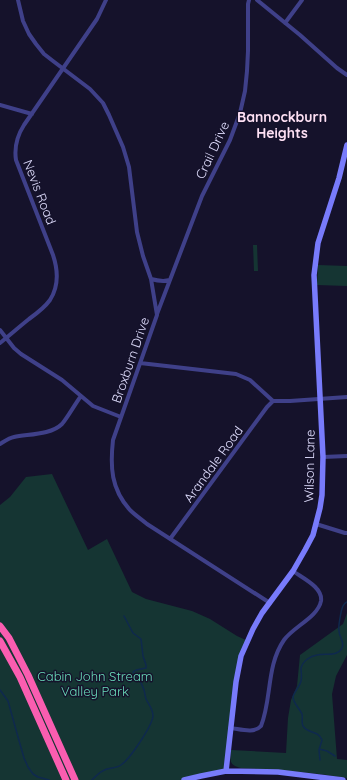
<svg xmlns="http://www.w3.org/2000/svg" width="347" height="780" font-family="Quicksand,sans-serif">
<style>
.green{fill:#153533}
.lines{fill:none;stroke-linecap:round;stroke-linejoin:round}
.stream{stroke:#0f294e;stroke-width:1.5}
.street{stroke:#3f4089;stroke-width:4}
.secondary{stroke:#787bfb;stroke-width:5.5}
.highway{stroke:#fa5db0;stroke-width:7}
.labels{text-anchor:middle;stroke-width:3;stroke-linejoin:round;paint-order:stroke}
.street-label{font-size:13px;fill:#e0defe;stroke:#15122b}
.park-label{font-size:13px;fill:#6adebb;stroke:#15122b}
.neighbourhood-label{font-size:14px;font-weight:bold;fill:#fee0f4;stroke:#15122b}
</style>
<rect width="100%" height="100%" fill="#15122b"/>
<path class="green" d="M253,245H257L258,271H254Z
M318,265L347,266V286L317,285Z
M52,474L88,550L107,539L132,592L146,599L192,611L210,619L237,636L248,641L241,656L226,771L184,780H0V505L10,497L26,477Z
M347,613V655L336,676L332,694L337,759L347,760V778C312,772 276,770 241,768C229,765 230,761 231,750L286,753L288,718L291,700L297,686L300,655L343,624Z"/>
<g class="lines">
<path class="stream" d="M0,690L8,701L18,737L24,758L28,767L33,774L38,777L49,780
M319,749L327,751L335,756
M320,760L319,750L322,740C318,730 308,734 303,726C301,722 303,718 302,714C300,709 293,703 293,697C294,692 300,686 301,681C302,677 301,672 301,668C303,661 310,656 317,655C326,653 337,657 342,648C345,642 339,637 339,631C338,627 341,610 343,606C344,604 345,603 347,602
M92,780C96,776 100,771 107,769C111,768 117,768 121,765C130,759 152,726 153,716C153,709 149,705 146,699C145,696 145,693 144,690C142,684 138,676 133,672L136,670L146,668V665L143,656L141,639L133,633L124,616"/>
<path class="street" d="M18,0L23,21L29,34L36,44L44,54L53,61L90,89L103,103L109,115L123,147L129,167L137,232L143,256L151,279L157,315L113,440C110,467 111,489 130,510C135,515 141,519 147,524L270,603
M257,0L300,35L337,68L347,75
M285,23L302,0
M0,105L32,114
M151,279C158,281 163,282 170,280
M157,314L202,196L230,140L240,113L245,91L247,71L248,51V4L249,0
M0,330L14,348L21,354L62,380L93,406L121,417
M0,343C10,335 19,327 29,319C36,314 45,307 50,300C59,286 58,270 53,255L16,160C14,147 17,136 24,125L97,19L106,0
M140,363L236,374L250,380L273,401H290L347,397
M0,444C5,441 9,438 14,437C28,434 51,435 62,424C68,417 75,404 81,396
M323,457L347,456
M316,524L345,533H347
M170,539L267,407L273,401
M230,728C240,729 254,734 261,726C272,699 266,666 284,640C293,627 318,617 321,601C323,587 302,578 293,571"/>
<path class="secondary" d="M226,771L236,682L241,656L253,629L262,613L293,571L305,550L313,535L320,508L322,495L323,457L314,275L318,243L339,178L347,145
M184,780L201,776L226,771L278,772L343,780"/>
<path class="highway" d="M0,626L9,638L28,675L75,780
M0,641L20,677L66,780"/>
</g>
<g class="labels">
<g class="street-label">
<text transform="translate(212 150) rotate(-65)" y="5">Crail Drive</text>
<text transform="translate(40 192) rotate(69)" y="5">Nevis Road</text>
<text transform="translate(130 360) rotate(-71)" y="5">Broxburn Drive</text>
<text transform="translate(213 464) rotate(-54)" y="5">Arandale Road</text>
<text transform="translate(309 466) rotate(-89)" y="5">Wilson Lane</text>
</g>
<g class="park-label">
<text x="95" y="681">Cabin John Stream<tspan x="95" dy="15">Valley Park</tspan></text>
</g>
<g class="neighbourhood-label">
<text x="282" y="122">Bannockburn<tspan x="282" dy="16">Heights</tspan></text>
</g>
</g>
</svg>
